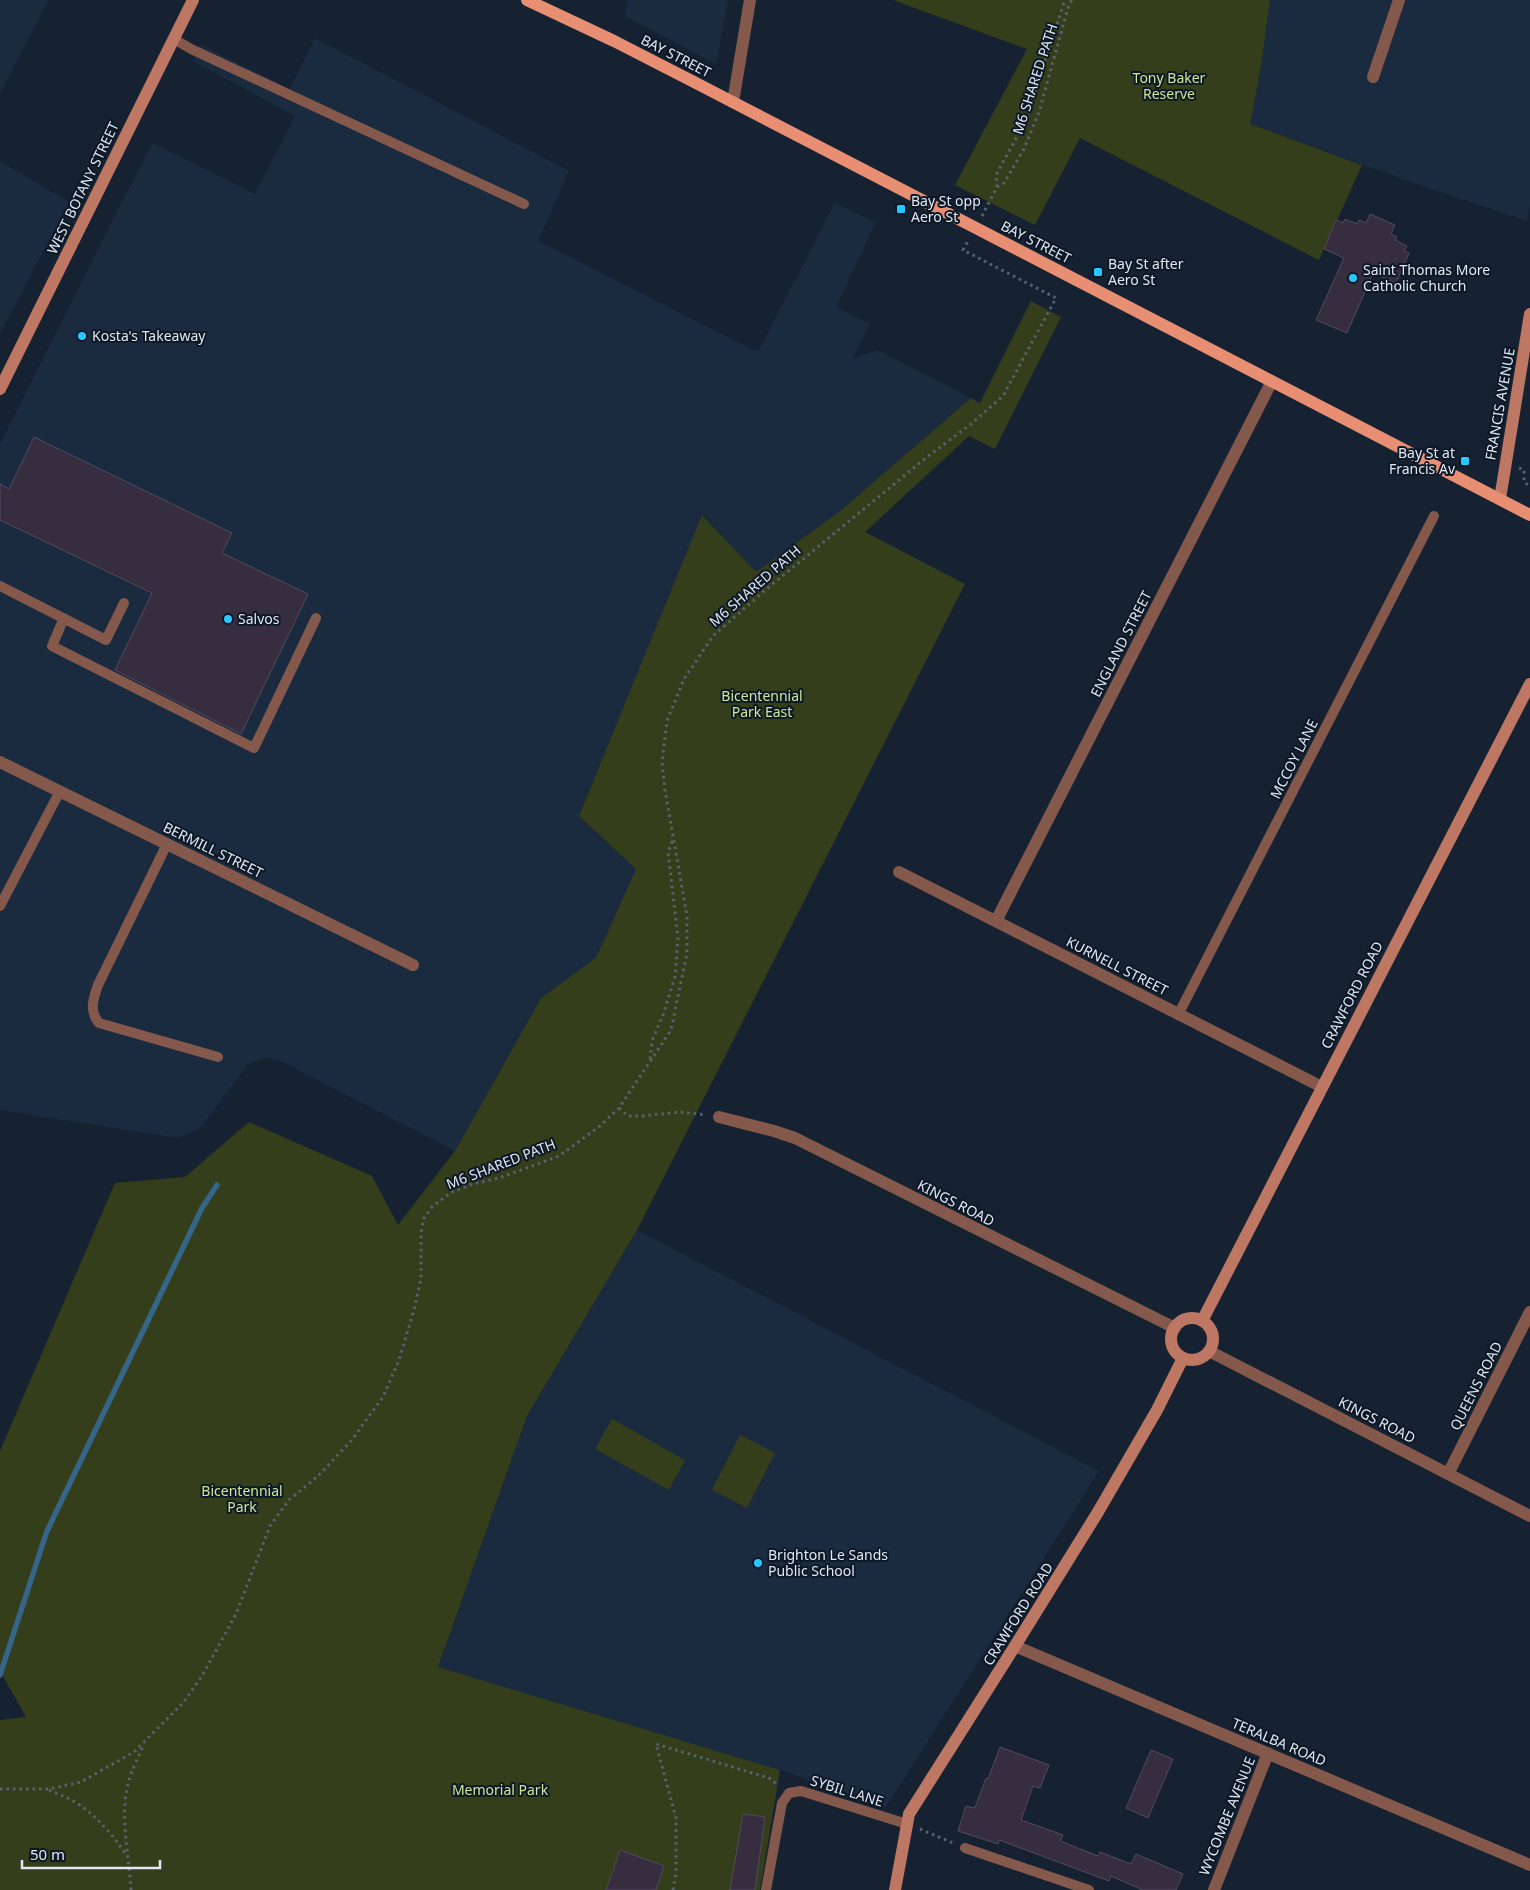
<svg xmlns="http://www.w3.org/2000/svg" width="1530" height="1890" font-family="'Noto Sans',sans-serif">
<style>
.built{fill:#1b2b3f}
.green{fill:#343e1b}
.lines{fill:none;stroke-linecap:round;stroke-linejoin:round}
.stream{stroke:#356589;stroke-width:5.5}
.building{fill:#362d3f;stroke:#534a5e}
.path{stroke:#57626f;stroke-width:3;stroke-dasharray:2.5 4;stroke-linecap:butt}
.lane{stroke:#84594b;stroke-width:10}
.street{stroke:#84594b;stroke-width:12}
.secondary{stroke:#bd7762;stroke-width:12}
.primary{stroke:#e88e73;stroke-width:12}
.poi-dot{fill:#27c8ff;stroke:#0d1827;stroke-width:2}
.labels{text-anchor:middle;stroke-width:4;stroke-linejoin:round;paint-order:stroke}
.street-label{font-size:14px;fill:#e0e8f2;stroke:#0d1827}
.park-label{font-size:14px;fill:#cfe897;stroke:#0d1827}
.poi-label{font-size:14px;fill:#e0e8f2;stroke:#0d1827;text-anchor:start}
</style>
<rect width="100%" height="100%" fill="#162231"/>
<path class="built" d="M0,0H48L0,94Z
M628,0H728L716,64L625,16Z
M1270,0H1530V204L1527,221L1431,189L1250,124L1261,67Z
M315,38L569,171L538,241L758,352L835,203L876,222L836,307L870,324L852,359L878,350L971,398L840,511L756,572L703,515L579,816L636,869L596,959L541,998L455,1151L283,1062L267,1057L248,1064L199,1129L178,1138L0,1110V444L152,143L255,194L295,116L193,61L200,44L290,89Z
M0,161L69,202L0,334Z
M637,1230L1099,1471L886,1807L780,1770L438,1667L527,1416Z"/>
<path class="green" d="M893,0H1270L1261,67L1250,124L1362,165L1319,260L1080,138L1035,225L955,185L1027,49Z
M1031,301L1061,317L995,449L969,436L865,532L965,584L637,1230L527,1416L438,1667L780,1770L760,1890H0V1720L26,1717L0,1671V1451L115,1183L185,1177L249,1122L372,1176L398,1225L455,1151L541,998L596,958L636,869L579,816L702,515L756,572L840,511L971,398L980,403Z
M612,1419L685,1460L669,1490L595,1449Z
M740,1435L775,1453L747,1508L712,1490Z"/>
<g class="lines">
<path class="stream" d="M0,1675L47,1531L202,1208L217,1185"/>
</g>
<path class="building" d="M1370,214L1395,225L1391,234L1397,237L1395,240L1407,246L1404,251L1409,253L1396,283L1373,273L1347,333L1316,320L1344,258L1324,249L1336,220L1343,223L1345,219L1357,224L1359,220L1366,223Z
M34,437L232,533L222,553L308,594L241,734L115,670L152,593L0,520V484L9,489Z
M1000,1747L1049,1765L1040,1788L1033,1786L1021,1820L1063,1835L1060,1841L1098,1856L1100,1852L1131,1864L1136,1854L1183,1874L1176,1890H1143L1111,1876L1109,1881L999,1840L998,1844L958,1831L966,1806L975,1808L986,1778L988,1779Z
M1151,1750L1173,1759L1148,1818L1126,1808Z
M743,1814L765,1817L755,1890H730Z
M620,1850L664,1866L656,1890H606Z"/>
<g class="lines">
<path class="path" d="M997,187L996,175L1023,126L1065,0
M982,216L997,187L1004,183L1024,149L1039,112L1068,8L1072,0
M1519,468L1524,470V482L1530,486
M650,1059L652,1041L663,1015L675,977L678,938L668,852L673,839
M619,1108L628,1116H641L680,1112L706,1115
M0,1789H49L81,1782L134,1752L183,1703L202,1676L236,1614L270,1526L289,1500L317,1477L351,1441L383,1397L399,1360L414,1310L421,1279V1233L424,1218L432,1207L450,1193L470,1185L502,1177L559,1156L600,1126L619,1108L671,1030L687,953V916L665,790L662,762L667,721L684,679L713,636L763,592L927,457L971,424L1003,396L1056,298L963,250L968,241
M49,1790C58,1794 67,1797 75,1802C96,1815 113,1835 127,1856
M920,1829L953,1843
M131,1890C129,1856 119,1813 129,1781C132,1768 139,1756 144,1744
M673,1890L676,1872V1818L656,1744L769,1778L778,1785"/>
<path class="lane" d="M174,39L191,49L524,204
M0,586L106,640L124,603
M64,618L52,646L254,748L316,618
M167,844L98,985C93,999 89,1011 99,1023L218,1057
M0,906L60,791
M1178,1015L1434,516
M965,1848L1089,1890
M766,1890L782,1803L789,1793L801,1791L907,1824"/>
<path class="street" d="M1373,77L1399,0
M733,102L750,0
M0,762L413,965
M899,872L1322,1087
M996,921L1272,381
M719,1117L774,1131L795,1138L1175,1328
M1209,1351L1530,1516
M1448,1474L1530,1312
M1015,1646L1530,1865
M1214,1890L1268,1753"/>
<path class="secondary" d="M0,389L193,0
M1500,499L1530,314
M1171 1339a21 21 0 1 1 42 0a21 21 0 1 1-42 0Z
M1202,1321L1530,684
M895,1890L909,1814L1015,1646L1098,1512L1157,1410L1183,1358"/>
<path class="primary" d="M527,0L614,41L694,82L1530,515"/>
</g>
<g class="poi-dot">
<rect x="896" y="204" width="10" height="10" rx="2.5"/>
<rect x="1093" y="267" width="10" height="10" rx="2.5"/>
<circle cx="1353" cy="278" r="5"/>
<circle cx="82" cy="336" r="5"/>
<rect x="1460" y="456" width="10" height="10" rx="2.5"/>
<circle cx="228" cy="619" r="5"/>
<circle cx="758" cy="1563" r="5"/>
</g>
<g class="labels">
<g class="street-label">
<text transform="translate(676 56) rotate(27)" y="5">BAY STREET</text>
<text transform="translate(1035 79) rotate(-72)" y="5">M6 SHARED PATH</text>
<text transform="translate(83 188) rotate(-64)" y="5">WEST BOTANY STREET</text>
<text transform="translate(1036 242) rotate(27)" y="5">BAY STREET</text>
<text transform="translate(1500 404) rotate(-80)" y="5">FRANCIS AVENUE</text>
<text transform="translate(755 586) rotate(-41)" y="5">M6 SHARED PATH</text>
<text transform="translate(1121 644) rotate(-63)" y="5">ENGLAND STREET</text>
<text transform="translate(1294 759) rotate(-63)" y="5">MCCOY LANE</text>
<text transform="translate(213 850) rotate(26)" y="5">BERMILL STREET</text>
<text transform="translate(1117 966) rotate(27)" y="5">KURNELL STREET</text>
<text transform="translate(1352 995) rotate(-63)" y="5">CRAWFORD ROAD</text>
<text transform="translate(501 1164) rotate(-21)" y="5">M6 SHARED PATH</text>
<text transform="translate(956 1203) rotate(27)" y="5">KINGS ROAD</text>
<text transform="translate(1476 1386) rotate(-63)" y="5">QUEENS ROAD</text>
<text transform="translate(1377 1420) rotate(27)" y="5">KINGS ROAD</text>
<text transform="translate(1018 1614) rotate(-58)" y="5">CRAWFORD ROAD</text>
<text transform="translate(1279 1742) rotate(23)" y="5">TERALBA ROAD</text>
<text transform="translate(847 1791) rotate(17)" y="5">SYBIL LANE</text>
<text transform="translate(1227 1816) rotate(-68)" y="5">WYCOMBE AVENUE</text>
</g>
<g class="park-label">
<text x="1169" y="83">Tony Baker<tspan x="1169" dy="16">Reserve</tspan></text>
<text x="762" y="701">Bicentennial<tspan x="762" dy="16">Park East</tspan></text>
<text x="242" y="1496">Bicentennial<tspan x="242" dy="16">Park</tspan></text>
<text x="500" y="1795">Memorial Park</text>
</g>
<g class="poi-label">
<text x="911" y="206">Bay St opp<tspan x="911" dy="16">Aero St</tspan></text>
<text x="1108" y="269">Bay St after<tspan x="1108" dy="16">Aero St</tspan></text>
<text x="1363" y="275">Saint Thomas More<tspan x="1363" dy="16">Catholic Church</tspan></text>
<text x="92" y="341">Kosta's Takeaway</text>
<text x="1455" y="458" text-anchor="end">Bay St at<tspan x="1455" dy="16">Francis Av</tspan></text>
<text x="238" y="624">Salvos</text>
<text x="768" y="1560">Brighton Le Sands<tspan x="768" dy="16">Public School</tspan></text>
</g>
</g>
<path d="M22 1860v8h138v-8" fill="none" stroke="#e0e8f2" stroke-width="2.5"/>
<text x="30" y="1860" font-size="15" fill="#e0e8f2" stroke="#0d1827" stroke-width="4" paint-order="stroke">50 m</text>
</svg>
